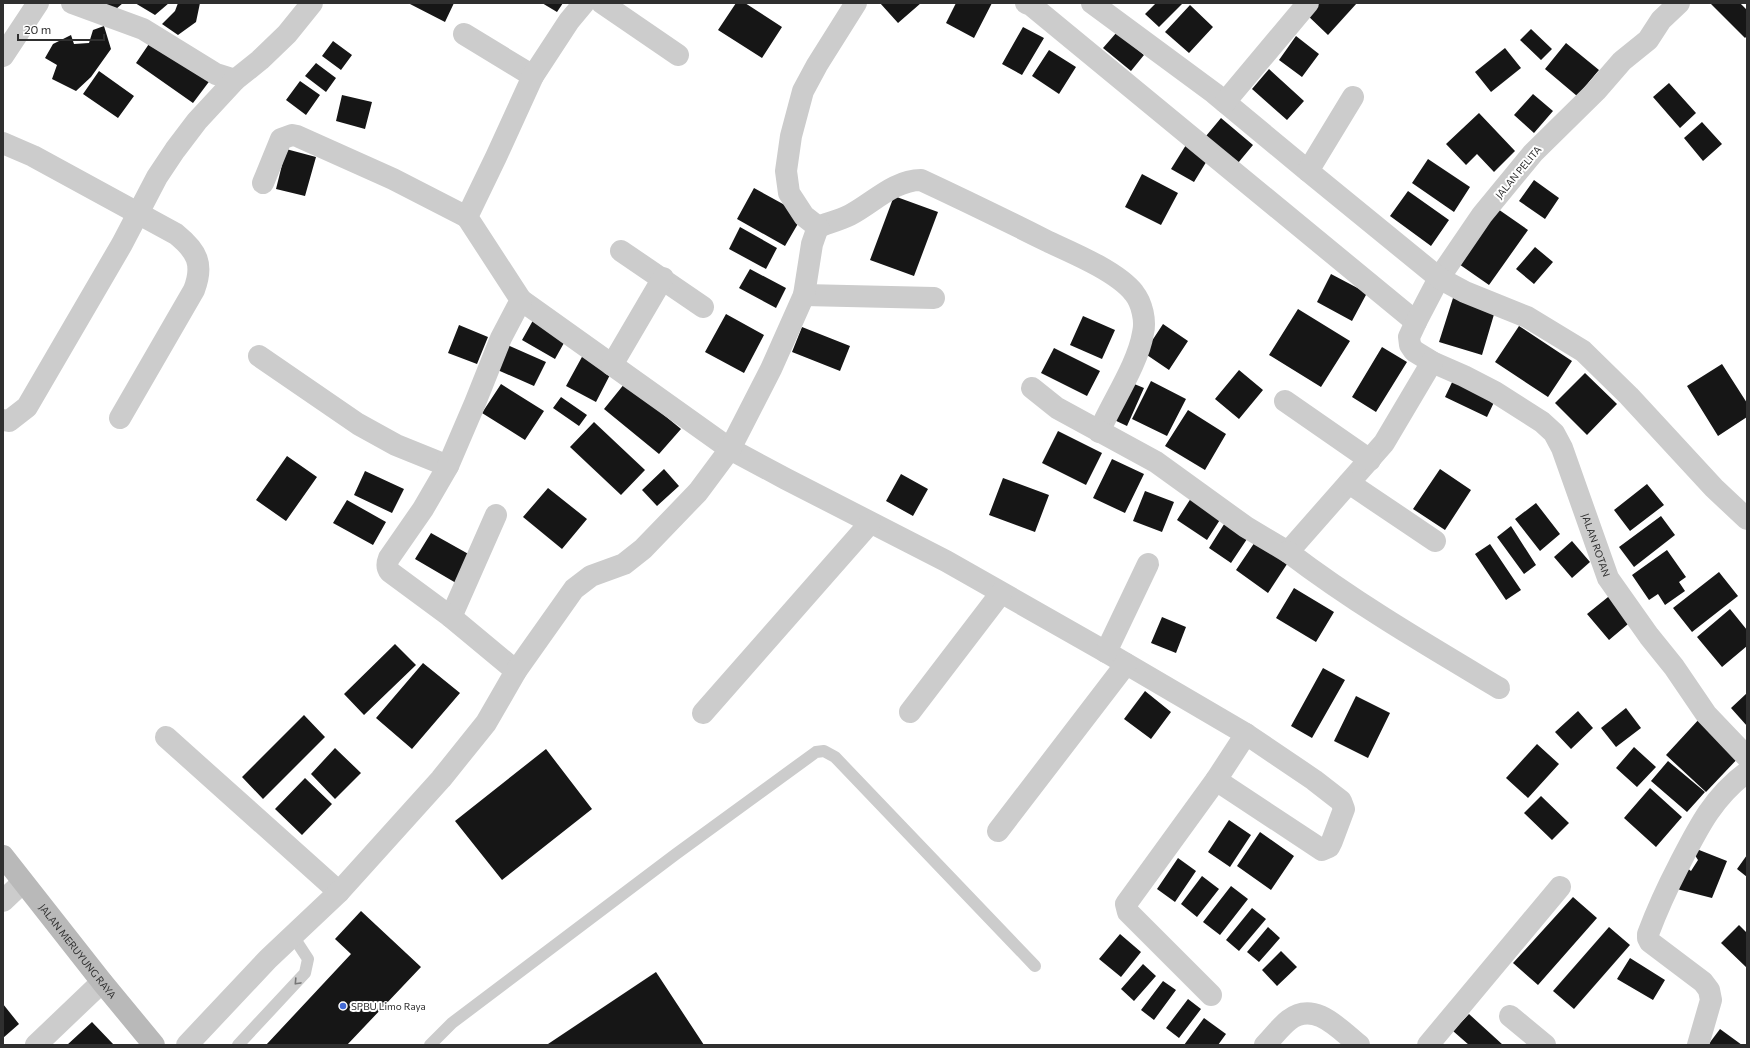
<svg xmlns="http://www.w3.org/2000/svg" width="1750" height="1048" font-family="Commissioner,sans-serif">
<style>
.building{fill:#161616}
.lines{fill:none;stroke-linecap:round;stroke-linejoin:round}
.lane{stroke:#ccc;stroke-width:12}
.street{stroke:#ccc;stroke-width:22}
.secondary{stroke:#b9b9b9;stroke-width:22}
.oneway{stroke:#767676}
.poi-dot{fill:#436ad5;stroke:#fff;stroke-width:1.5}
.labels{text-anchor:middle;stroke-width:4;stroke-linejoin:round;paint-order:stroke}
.street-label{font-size:10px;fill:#2f2f2f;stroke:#fff}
.poi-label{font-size:10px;fill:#2f2f2f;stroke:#fff;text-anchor:start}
</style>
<rect width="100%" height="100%" fill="#fff"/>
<path class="building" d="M103,3H123L116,9Z
M135,3H169L155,15Z
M178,3H200L196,22L178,35L162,24L175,11Z
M408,3H454L445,22Z
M542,3H563L557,12Z
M736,3H745L782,27L762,58L718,30Z
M880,3H921L898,23Z
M956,3H992L974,38L946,23Z
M1156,3H1183L1159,27L1145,14Z
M1314,3H1357L1328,35L1305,13Z
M1712,3H1740L1747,10V36L1745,38L1711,4Z
M1190,5L1213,27L1189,53L1165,32Z
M104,26L111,49L91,77L76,91L52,79L57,65L45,58L53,44L71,35L74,44L89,43L93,30Z
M1023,27L1044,38L1022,75L1002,64Z
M1531,29L1552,49L1541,60L1520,40Z
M1117,32L1144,55L1131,71L1103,48Z
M1296,36L1319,54L1302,77L1279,60Z
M153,38L211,79L193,103L136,63Z
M333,41L352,55L341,70L322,56Z
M1566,43L1599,70L1577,96L1545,69Z
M1505,48L1521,68L1491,92L1475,72Z
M1049,50L1076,67L1059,94L1032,76Z
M316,63L336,78L326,92L305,76Z
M1269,69L1304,101L1287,120L1252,89Z
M99,71L134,96L118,118L83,94Z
M300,81L320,95L306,115L286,100Z
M1669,83L1696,113L1680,128L1653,97Z
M1533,94L1553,111L1534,133L1514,115Z
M342,95L372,102L365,129L336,121Z
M1479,113L1515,151L1494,172L1477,154L1466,165L1446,144Z
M1221,118L1253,145L1238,163L1206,136Z
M1702,122L1722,144L1703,161L1684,138Z
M1186,145L1208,159L1194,182L1171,169Z
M286,149L316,157L305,196L276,189Z
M1428,159L1470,187L1454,212L1412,183Z
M1142,174L1178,193L1161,225L1125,207Z
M1534,180L1559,198L1545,219L1519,201Z
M754,188L803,215L785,246L737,219Z
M1408,191L1449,220L1431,246L1390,216Z
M894,196L938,212L914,276L870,260Z
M1495,207L1528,230L1489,285L1456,262Z
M740,227L777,248L766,269L729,249Z
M1535,247L1553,262L1534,284L1516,269Z
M750,269L786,288L776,308L739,288Z
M1331,274L1367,293L1352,321L1317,302Z
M1453,298L1495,311L1482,355L1439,342Z
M1298,309L1350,341L1321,387L1269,355Z
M726,314L764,335L744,373L705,352Z
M536,315L569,334L555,359L522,340Z
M1083,316L1115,330L1102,359L1070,345Z
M1163,324L1188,341L1169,370L1144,353Z
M459,325L488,337L477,364L448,353Z
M1519,326L1572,361L1548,397L1495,362Z
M802,327L850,346L840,371L792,352Z
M505,344L546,362L534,386L493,368Z
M1382,347L1407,362L1376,412L1352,397Z
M1054,348L1100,371L1087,396L1041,373Z
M583,355L612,371L596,402L566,386Z
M1722,364L1747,403V417L1718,436L1687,386Z
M1239,370L1263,390L1239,419L1215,399Z
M1585,373L1617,404L1587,435L1555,403Z
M1455,376L1497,396L1487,417L1445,397Z
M1127,381L1144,388L1127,426L1110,418Z
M1151,381L1186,399L1167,436L1132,419Z
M625,383L681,429L659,454L604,409Z
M501,384L544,411L525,440L482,413Z
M561,397L587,415L579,426L553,408Z
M1188,410L1226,434L1205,470L1165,446Z
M594,422L645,470L621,495L570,447Z
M1058,431L1102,453L1086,485L1042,463Z
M287,456L317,477L286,521L256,500Z
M1112,459L1144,474L1125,513L1093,498Z
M664,469L679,486L657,506L642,490Z
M1440,469L1471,490L1445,530L1413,509Z
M365,471L404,489L392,513L354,495Z
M901,474L928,489L913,516L886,501Z
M1003,478L1049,495L1035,532L989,515Z
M1647,484L1664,505L1630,531L1614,510Z
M548,488L587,519L562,549L523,517Z
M1145,491L1174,502L1162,532L1133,521Z
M1193,495L1223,515L1207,540L1177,520Z
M347,500L386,522L373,545L333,523Z
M1536,503L1560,534L1540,551L1515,519Z
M1661,516L1675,535L1634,567L1619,547Z
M1228,518L1251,533L1231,563L1209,548Z
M1511,526L1536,565L1524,574L1497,537Z
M431,533L472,556L456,583L415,559Z
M1259,536L1291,558L1268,593L1236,570Z
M1572,541L1590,562L1572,578L1554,557Z
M1490,544L1521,590L1506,600L1475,554Z
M1667,550L1686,577L1679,582L1685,591L1665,605L1658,594L1649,600L1632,575Z
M1719,572L1738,596L1692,632L1673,608Z
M1294,588L1334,612L1316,642L1276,618Z
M1613,593L1634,619L1609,640L1587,614Z
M1730,609L1747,630V646L1722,667L1697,637Z
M1162,617L1186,627L1176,653L1151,643Z
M395,644L416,665L364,715L344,694Z
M423,663L460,693L412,749L376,718Z
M1323,668L1345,680L1312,738L1291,726Z
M1145,691L1171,712L1151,739L1124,719Z
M1747,693V726L1731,708Z
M1356,696L1390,713L1368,758L1334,741Z
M1626,708L1641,728L1616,747L1601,728Z
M1578,711L1593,728L1571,749L1555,732Z
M304,715L325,737L263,799L242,777Z
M1701,717L1742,754L1706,792L1666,755Z
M1537,744L1559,764L1528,798L1506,778Z
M1634,747L1656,767L1637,787L1616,768Z
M335,748L361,773L335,799L311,774Z
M546,749L592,809L502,880L455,821Z
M1668,761L1705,792L1687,812L1651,781Z
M305,778L332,804L302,835L275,809Z
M1650,788L1682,817L1656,847L1624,818Z
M1541,796L1569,823L1552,840L1524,813Z
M1229,820L1251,835L1230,867L1208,852Z
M1260,832L1294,856L1271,890L1237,866Z
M1689,846L1727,861L1712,898L1669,887L1683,865L1691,871L1698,860Z
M1747,855V877L1737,869Z
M1178,858L1196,871L1175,902L1157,889Z
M1202,876L1219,889L1197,917L1181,904Z
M1231,886L1248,899L1220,935L1203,922Z
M1573,897L1597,918L1538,985L1513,963Z
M1252,908L1266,919L1239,951L1226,940Z
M361,911L421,967L347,1045H266L351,954L335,939Z
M1739,925L1747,933V968L1721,943Z
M1268,927L1280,938L1259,962L1247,952Z
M1609,927L1630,945L1574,1009L1553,991Z
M1120,934L1141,952L1121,977L1099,959Z
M1281,951L1297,967L1277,986L1262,970Z
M1630,958L1665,980L1653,1000L1617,979Z
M1143,964L1156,976L1134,1001L1121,989Z
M656,972L704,1045H549L548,1044Z
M1163,981L1176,990L1154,1020L1141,1010Z
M1188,999L1201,1009L1179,1038L1166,1028Z
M3,1004L19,1024L3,1038Z
M1469,1014L1503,1045H1469L1453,1031Z
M1204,1018L1226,1034L1218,1045H1184Z
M92,1022L114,1045H67Z
M1720,1029L1742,1045H1708Z"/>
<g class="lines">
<path class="lane" d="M238,1045L305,973L308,959L293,936
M430,1045L452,1023L676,854L816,752L824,751L835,757L1035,966"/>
<g class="street">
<path d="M72,3L143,29L216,74L235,80"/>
<path d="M602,3L678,55"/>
<path d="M1026,3L1031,5L1416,322"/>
<path d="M1092,3L1214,93L1308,171"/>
<path id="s1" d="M1679,3L1661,20L1648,40L1622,61L1596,91L1533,153L1482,215L1439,278L1416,322L1409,337L1410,345L1414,351L1432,362L1464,376L1495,392L1542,422L1554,433L1562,448L1608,578L1649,636L1674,667L1706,714L1747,757"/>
<path d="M464,34L533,76"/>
<path d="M3,56L38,3"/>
<path d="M1353,97L1308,171L1439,278L1465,292L1527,317L1583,351L1629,396L1714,488L1747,519"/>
<path d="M1225,102L1308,3"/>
<path d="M3,143L33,156L176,234C197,251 204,264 194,290L120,418"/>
<path d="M263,183L281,139L292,135L297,136L393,179L467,217"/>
<path d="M818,227C828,223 840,220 850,215C873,203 894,180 921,180C964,200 1007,221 1049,242C1073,253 1118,272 1134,293C1142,303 1146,321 1143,333C1138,364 1112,402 1099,432"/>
<path d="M621,251L703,307"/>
<path d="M804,295L934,298"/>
<path d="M521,300L730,449L786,479L946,561L1106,652L1246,734L1314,780L1341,801L1344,809L1332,841L1329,847L1322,850L1216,780"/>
<path d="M259,356L358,424L396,445L448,466"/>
<path d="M612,365L663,278"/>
<path d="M1032,388L1057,408L1156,462L1246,527L1288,552L1384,443L1432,362"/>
<path d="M1285,401L1370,460"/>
<path d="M3,420L9,421L27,407L122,244L157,177L175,150L197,121L235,80L260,60L287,34L312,3"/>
<path d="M1349,483L1435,541"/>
<path d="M1288,552C1355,603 1427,645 1499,688"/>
<path d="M451,617L496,515"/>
<path d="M1106,652L1148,564"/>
<path d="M516,671L451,617L390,572C386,567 387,563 389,558L423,509L448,466L475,403L501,338L521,300L467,217L496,157L533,76L569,21L584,3"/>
<path d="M910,712L1001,593"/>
<path d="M703,713L870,523"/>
<path d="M166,737L339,892"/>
<path d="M998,831L1126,664"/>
<path d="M3,901L23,882"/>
<path d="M1211,995L1128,912L1126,904L1216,780L1246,734"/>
<path d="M1510,1016L1545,1045"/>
<path d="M36,1045L102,982"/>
<path d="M187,1045L268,959L339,892L441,779L486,723L516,671L574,589L591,576L624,564L643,549L698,492L730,449L771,369L804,295L812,244L818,227L804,216L789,193L786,171L791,136L803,91L817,65L856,3"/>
<path d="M1265,1045C1273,1037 1280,1027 1289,1020C1315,1000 1340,1030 1359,1045"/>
<path d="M1428,1045L1560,887"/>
<path d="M1698,1045L1711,1000L1709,990L1703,982L1650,942L1648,938V934C1657,910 1667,888 1679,865C1698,828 1713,797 1747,772"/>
</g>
<path class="secondary" id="s2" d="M3,856L102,982L154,1045"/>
</g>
<defs><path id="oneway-chevron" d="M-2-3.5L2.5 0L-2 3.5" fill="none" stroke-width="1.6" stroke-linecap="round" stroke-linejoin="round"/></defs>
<use class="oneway" href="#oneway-chevron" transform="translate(297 982) rotate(133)"/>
<circle class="poi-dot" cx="343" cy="1006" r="4"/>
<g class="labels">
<g class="street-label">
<text transform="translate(1518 172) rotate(-50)" y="4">JALAN PELITA</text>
<text dy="4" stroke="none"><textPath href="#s1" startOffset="731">JALAN ROTAN</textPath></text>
<text dy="4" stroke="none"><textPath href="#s2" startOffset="121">JALAN MERUYUNG RAYA</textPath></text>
</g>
<g class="poi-label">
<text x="351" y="1010">SPBU Limo Raya</text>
</g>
</g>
<rect width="1750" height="1048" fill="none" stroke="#2f2f2f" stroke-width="8"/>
<path d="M18 34v6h86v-6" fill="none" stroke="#2f2f2f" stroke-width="2"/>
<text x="24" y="34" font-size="12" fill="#2f2f2f" stroke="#ffffff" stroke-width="3" paint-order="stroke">20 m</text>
</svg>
